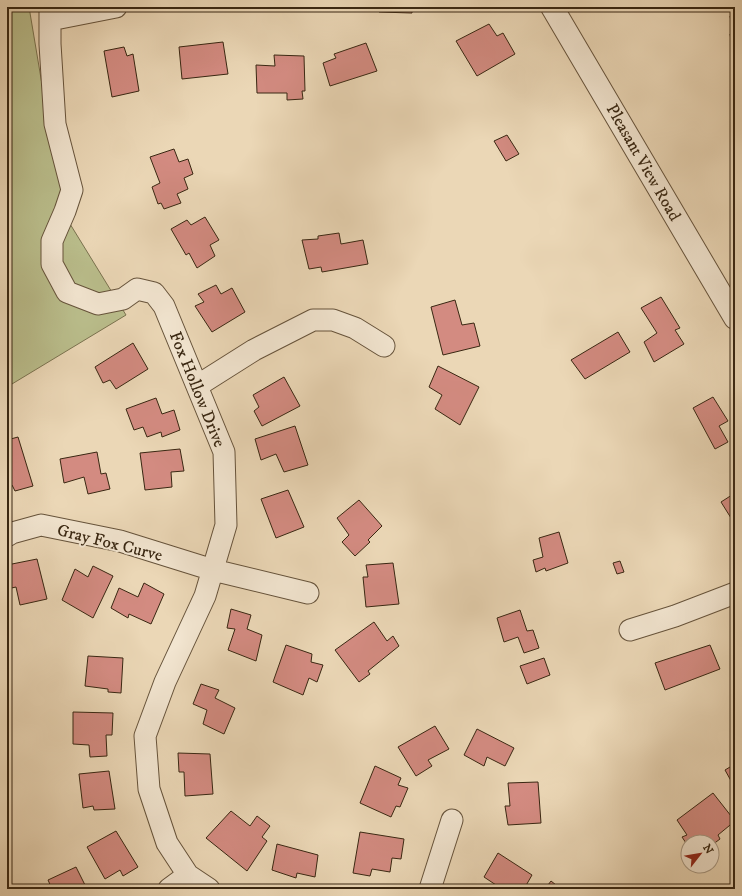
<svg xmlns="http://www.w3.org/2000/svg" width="742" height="896" font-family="'IM FELL DW Pica',serif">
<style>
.green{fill:#babe8c;stroke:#7a724f}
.building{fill:#d38b81;stroke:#392712}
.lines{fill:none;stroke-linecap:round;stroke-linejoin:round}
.minor-casing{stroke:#66533b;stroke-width:23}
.tertiary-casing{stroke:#66533b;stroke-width:24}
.minor{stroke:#f2e5d0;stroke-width:21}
.tertiary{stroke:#f2e5d0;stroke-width:22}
.labels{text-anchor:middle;stroke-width:4;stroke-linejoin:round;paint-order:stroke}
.street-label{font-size:17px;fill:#392712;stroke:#f2e5d0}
</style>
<rect width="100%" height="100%" fill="#ebd7b6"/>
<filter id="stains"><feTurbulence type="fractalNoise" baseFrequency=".005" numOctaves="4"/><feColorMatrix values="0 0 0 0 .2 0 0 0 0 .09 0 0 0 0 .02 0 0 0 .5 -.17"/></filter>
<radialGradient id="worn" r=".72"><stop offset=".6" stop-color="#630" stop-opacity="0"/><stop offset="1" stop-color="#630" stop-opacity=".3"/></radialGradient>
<path class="green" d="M7,7H29L54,156L64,188L59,206L126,315L7,387Z"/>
<path class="building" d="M379,7H412V13L379,12Z
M735,15V57L734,58L730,34L733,33L730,16Z
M489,24L497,36L503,33L515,54L477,76L456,41Z
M223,42L228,74L182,79L179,47Z
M366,43L377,71L330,86L323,63L336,58L334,54Z
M124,47L127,56L133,54L139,91L112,97L104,51Z
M274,55L304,56L305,91H302L303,99L287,100V93H257L256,65L275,66Z
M507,135L519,154L506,161L494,141Z
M174,149L179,162L188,159L193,174L184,178L188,189L177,194L181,203L164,209L161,203L158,204L152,187L160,183L150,157Z
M205,217L219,240L210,245L215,256L197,268L189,253L186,255L171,229L187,220L191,225Z
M339,233L341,244L363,240L368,264L322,272L321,267L309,269L302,240L318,239V236Z
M216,285L221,294L232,288L245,312L212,332L195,306L204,302L198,294Z
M661,297L680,328L675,330L684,344L654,362L644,342L657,333L641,308Z
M455,300L462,325L474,323L480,346L443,355L431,307Z
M618,332L630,352L585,379L571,360Z
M133,343L148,369L116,389L110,380L103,383L95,367Z
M438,366L479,387L460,425L435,409L442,395L429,387Z
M284,377L300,406L262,426L254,411L259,407L253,395Z
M713,397L728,421L719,426L728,442L715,449L693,408Z
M156,398L162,414L174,410L180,430L162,437L161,432L147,437L143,427L134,430L126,409Z
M295,426L308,465L284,472L276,454L261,460L255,439Z
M18,437L33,486L15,491L12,485L7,486V440Z
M180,449L184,471L171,472L172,487L145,490L140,453Z
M97,452L101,474L106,473L110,489L88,494L84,477L64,483L60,459Z
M288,490L304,527L276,538L261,499Z
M735,493V516L731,518L721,502Z
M359,500L382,526L368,540L370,542L355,556L342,542L349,535L337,518Z
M559,532L568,563L546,571L545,568L536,572L533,560L543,557L539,538Z
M37,559L47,599L20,605L16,587L7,589V565Z
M620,561L624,572L617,574L613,563Z
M393,563L399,604L366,607L363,577H368L366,565Z
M93,566L113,576L93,618L62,600L75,569L88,577Z
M144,583L164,594L151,624L129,614L128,618L111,608L119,588L138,597Z
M231,609L251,615L247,629L262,635L256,661L228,650L235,629L227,628Z
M520,610L527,631L533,630L539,648L524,653L518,637L504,642L497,618Z
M374,622L387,641L393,636L399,646L368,671L370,674L359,682L335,650Z
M286,645L312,654L311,662L323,665L317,682L309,678L303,695L273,682Z
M710,645L720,669L665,690L655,663Z
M88,656L123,658L121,693L108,692V689L85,686Z
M544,658L550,675L527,684L520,666Z
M201,684L219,690L215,698L235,708L224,734L203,724L207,710L193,704Z
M73,712L113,713L112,735H106L107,756L90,757L89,745L73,744Z
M435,726L449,749L428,760L432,766L416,776L398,747Z
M477,729L514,748L505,766L487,757L484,766L464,755Z
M178,753L210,754L213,794L185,796L184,772H179Z
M735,764V788L725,770Z
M375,766L401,778L398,785L408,788L400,807L396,806L391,817L360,803Z
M109,771L115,809L94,810L93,806L83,808L79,774Z
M538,782L541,823L508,825L505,806H510L508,783Z
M713,793L735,821L718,835L720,839L712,845V842H688V846L682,837L687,835L677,820Z
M231,811L250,826L257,816L270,826L262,837L267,841L247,871L206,838Z
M116,831L138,867L123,876L120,870L105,879L87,847Z
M360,832L404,839L401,859L392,858L390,872L372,869L370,876L353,873Z
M277,844L318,855L315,877L297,873L296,878L272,870Z
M498,853L532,875L524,889H502L484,877Z
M76,867L87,889H52L48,880Z
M551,881L561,889H545Z"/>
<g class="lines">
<g class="minor-casing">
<path id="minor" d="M50,7V44L55,124L72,190L65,211L52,241V264L67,292L98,304L123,299L137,289L154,293L164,306L224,452L226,525L205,596L165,682L145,736L149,789L167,843L188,875L209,889
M50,20L116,7
M197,386L254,350L313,320H333L355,328L384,346
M7,536L12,533L41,525L120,541L213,570L308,593
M630,630L675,616L735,593
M169,889L188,875
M430,889L452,820"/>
</g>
<g class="tertiary-casing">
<path id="tertiary" d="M552,7L735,318"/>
</g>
<use href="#minor" class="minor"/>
<use href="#tertiary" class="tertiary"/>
</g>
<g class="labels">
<g class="street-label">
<text transform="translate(644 162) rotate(60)" y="6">Pleasant View Road</text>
<text transform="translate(198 389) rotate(68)" y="6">Fox Hollow Drive</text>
<text transform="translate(110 542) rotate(14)" y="6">Gray Fox Curve</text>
</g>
</g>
<rect width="742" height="896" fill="none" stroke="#ebd7b6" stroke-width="24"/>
<rect x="8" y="8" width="726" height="880" fill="none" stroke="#392712" stroke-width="2"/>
<rect x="12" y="12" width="718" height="872" fill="none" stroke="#392712"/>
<g transform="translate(700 854) rotate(59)"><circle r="19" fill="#f2e5d0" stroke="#a89984"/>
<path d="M0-3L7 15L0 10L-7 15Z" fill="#8f2418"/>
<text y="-6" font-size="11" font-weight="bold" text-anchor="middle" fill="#392712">N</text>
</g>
<rect width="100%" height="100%" filter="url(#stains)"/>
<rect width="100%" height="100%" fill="url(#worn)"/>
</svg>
